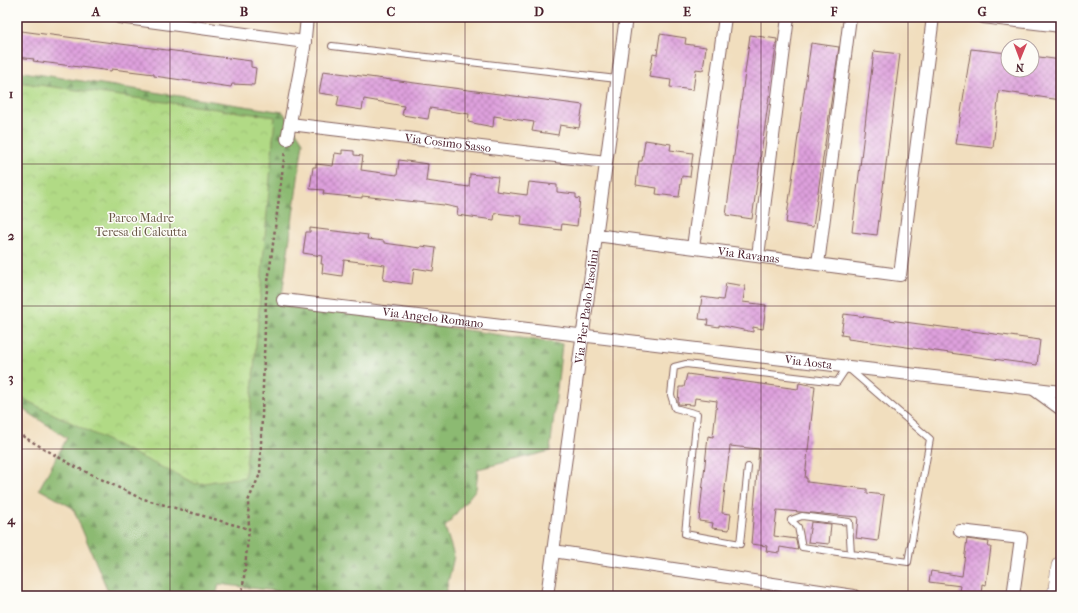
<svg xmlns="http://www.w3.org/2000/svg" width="1078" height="613" font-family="'IM FELL French Canon',serif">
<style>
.forest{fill:url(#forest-firs);stroke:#6b6c4e}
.park{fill:url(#park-crowns);stroke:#7e7c58}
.building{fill:url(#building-cross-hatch)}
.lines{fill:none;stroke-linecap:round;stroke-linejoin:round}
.lane-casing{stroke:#84625e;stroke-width:8}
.street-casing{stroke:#84625e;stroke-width:14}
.primary-casing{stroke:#84625e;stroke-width:20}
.path{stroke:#84625e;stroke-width:2.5;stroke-dasharray:3 3;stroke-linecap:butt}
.lane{stroke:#fff;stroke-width:6}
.street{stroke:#fff;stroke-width:12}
.primary{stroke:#fff;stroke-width:19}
.grid{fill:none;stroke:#4a1f2b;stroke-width:1;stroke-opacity:0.55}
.labels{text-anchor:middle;stroke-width:3;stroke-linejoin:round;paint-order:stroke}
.street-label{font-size:12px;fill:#4a1f2b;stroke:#fdfcf7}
.park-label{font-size:12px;fill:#695746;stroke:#fdfcf7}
.neatline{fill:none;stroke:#4a1f2b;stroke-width:1.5}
.grid-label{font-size:13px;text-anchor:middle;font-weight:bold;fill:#4a1f2b}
</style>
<defs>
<pattern id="forest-firs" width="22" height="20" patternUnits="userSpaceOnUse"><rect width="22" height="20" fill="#8cba72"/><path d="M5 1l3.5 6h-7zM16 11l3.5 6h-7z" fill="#74975e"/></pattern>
<pattern id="park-crowns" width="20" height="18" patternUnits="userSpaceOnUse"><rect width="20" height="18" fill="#b1da85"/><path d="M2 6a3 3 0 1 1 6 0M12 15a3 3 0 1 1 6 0" fill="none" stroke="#9abb73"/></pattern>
<pattern id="building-cross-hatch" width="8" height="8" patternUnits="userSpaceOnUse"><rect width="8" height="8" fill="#dea0dd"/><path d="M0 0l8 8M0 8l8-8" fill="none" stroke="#b682b3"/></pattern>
</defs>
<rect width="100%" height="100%" fill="#fdfcf7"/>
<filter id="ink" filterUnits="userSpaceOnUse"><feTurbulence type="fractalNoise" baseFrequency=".025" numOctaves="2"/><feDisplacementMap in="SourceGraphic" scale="8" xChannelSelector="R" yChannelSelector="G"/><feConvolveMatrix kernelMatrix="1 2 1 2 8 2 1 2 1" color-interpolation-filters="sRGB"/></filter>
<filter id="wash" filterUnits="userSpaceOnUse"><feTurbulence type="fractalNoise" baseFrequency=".012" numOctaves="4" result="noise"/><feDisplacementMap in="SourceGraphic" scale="16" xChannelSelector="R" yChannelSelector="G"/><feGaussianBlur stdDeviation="0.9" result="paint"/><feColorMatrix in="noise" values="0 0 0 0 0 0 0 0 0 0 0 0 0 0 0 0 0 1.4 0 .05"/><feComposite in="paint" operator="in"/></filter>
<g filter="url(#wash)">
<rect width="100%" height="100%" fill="#f1debe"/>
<path class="forest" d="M17,71L283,112L303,142L281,303L562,344L550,451L478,469L476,489L445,527L454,556L445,596H316L219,584L216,596H110L73,508L39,489L67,438L17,405Z"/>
<path class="park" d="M17,82L275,117L245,477L196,484L17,396Z"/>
<g id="blocks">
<path class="building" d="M21,31L251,61V67L256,68L254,85L232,84L231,87L154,76V74L129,71L112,69L111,71L33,61L34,59L17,57V35H20Z
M660,34L686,38L685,44L706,47L703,70L696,69L693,90L670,87L671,80L649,77L653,54L657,55Z
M750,35L777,39L752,219L726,215Z
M811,43L839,47L813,227L786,223Z
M971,49L1008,53V70H1032V56L1061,60V100L999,91L993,148L956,144Z
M874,51L900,54L877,235L852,232Z
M323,71L583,105L579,128L560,125L558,135L532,131L534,122L494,116L493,127L468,122L469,114L430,108L428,119L402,115L404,106L364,99L362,110L337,106L339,96L319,93Z
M645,140L671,144L670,150L693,153L690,177L682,176L679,197L656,194L657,188L636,185L639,161H642Z
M342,150L354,151V155L363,156L361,170L397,175L399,160L428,164L426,181L469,187L470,174L498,177L496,191L527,195L529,182L557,185V192L576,194V198L580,199L577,226L562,224L561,230L521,225L522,216L495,213L494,220L457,215L458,208L444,205L362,196V198L323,194L324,190L310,189L313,167H316V164L333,166L335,153L342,154Z
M310,228L368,235L367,239L384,241V243L420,248L421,246L436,248L433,271L414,268L412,284L383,280L385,265L344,260L342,276L322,273L323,264H321L322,256L303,253L306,232H310Z
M726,283L745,286L743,302L766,305L763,329L753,327V332L719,325V327L707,325L708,320L699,319L702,297L723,300Z
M844,314L1040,340L1037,365L848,339V336L841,335Z
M687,374L798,389L799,383L815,386L805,478H807V482L867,489V493L884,495L878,541L856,538L858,517L777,510L774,536L796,539L798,550L780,547L779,553L766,551L767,546L751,544L759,449L730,446L722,513L731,514L729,530L712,528L713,523L699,521L708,436L713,437L717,401L695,398L694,405L678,404L679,387H684Z
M811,522L831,524L829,544L808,542Z
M967,539L989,542L988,547H991L986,585L982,584L981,596H959L961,586L929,582L931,571L962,576Z"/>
</g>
</g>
<g filter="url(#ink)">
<use href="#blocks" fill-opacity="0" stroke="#84625e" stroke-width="1"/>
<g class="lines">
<g class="lane-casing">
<path id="lane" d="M332,46L617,79
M748,467L740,544L685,534L697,414L675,408L671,395L674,367L686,364L837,382L847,367L930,439L908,562L802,547L798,527L791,520L802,516L849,522L851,554"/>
</g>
<g class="street-casing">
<g id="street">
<path d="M119,17L305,42"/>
<path d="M983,17L1061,26"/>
<path id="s1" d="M290,124L606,162"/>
<path d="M287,139L304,48L307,17"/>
<path id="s2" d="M596,235L900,275L933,17"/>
<path d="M693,247L725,17"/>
<path d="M758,256L788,17"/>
<path d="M818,264L850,17"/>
<path id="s3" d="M283,300L1061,392"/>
<path d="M1035,390L1061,409"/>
<path d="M960,531L1021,538L1013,596"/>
<path d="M553,551L854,596"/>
<path id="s4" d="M547,596L626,17"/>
</g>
</g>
<g class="primary-casing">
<path id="primary" d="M1057,596L1061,566"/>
</g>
<path class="path" d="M17,433L74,466L140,498L249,529
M242,596L249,529L248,501L260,474L266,298L285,151"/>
<use href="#lane" class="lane"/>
<use href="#street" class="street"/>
<use href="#primary" class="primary"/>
</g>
</g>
<path class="grid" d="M170,17V596M317,17V596M465,17V596M613,17V596M761,17V596M908,17V596M17,164H1061M17,306H1061M17,449H1061"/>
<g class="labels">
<g class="street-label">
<text dy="4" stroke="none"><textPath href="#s1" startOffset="159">Via Cosimo Sasso</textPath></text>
<text dy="4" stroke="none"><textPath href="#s2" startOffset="154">Via Ravanas</textPath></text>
<text dy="4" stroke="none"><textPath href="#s4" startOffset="292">Via Pier Paolo Pasolini</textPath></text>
<text dy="4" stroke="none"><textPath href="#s3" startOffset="151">Via Angelo Romano</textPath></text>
<text dy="4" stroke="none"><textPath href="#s3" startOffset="529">Via Aosta</textPath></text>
</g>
<g class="park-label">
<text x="141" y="222">Parco Madre<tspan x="141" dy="14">Teresa di Calcutta</tspan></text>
</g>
</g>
<rect width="1078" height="613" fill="none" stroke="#fdfcf7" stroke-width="44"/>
<g transform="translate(1020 58) rotate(181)"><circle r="19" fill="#fdfcf7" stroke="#b5a4a5"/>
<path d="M0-3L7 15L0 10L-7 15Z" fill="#d1495b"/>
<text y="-6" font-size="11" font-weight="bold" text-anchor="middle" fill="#4a1f2b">N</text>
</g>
<rect x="22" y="22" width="1034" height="569" class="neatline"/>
<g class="grid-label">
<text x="96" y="16">A</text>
<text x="244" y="16">B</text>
<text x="391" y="16">C</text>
<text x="539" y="16">D</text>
<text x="687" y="16">E</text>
<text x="834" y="16">F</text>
<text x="982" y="16">G</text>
<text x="11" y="98">1</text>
<text x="11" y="240">2</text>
<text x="11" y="382">3</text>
<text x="11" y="524">4</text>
</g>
</svg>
